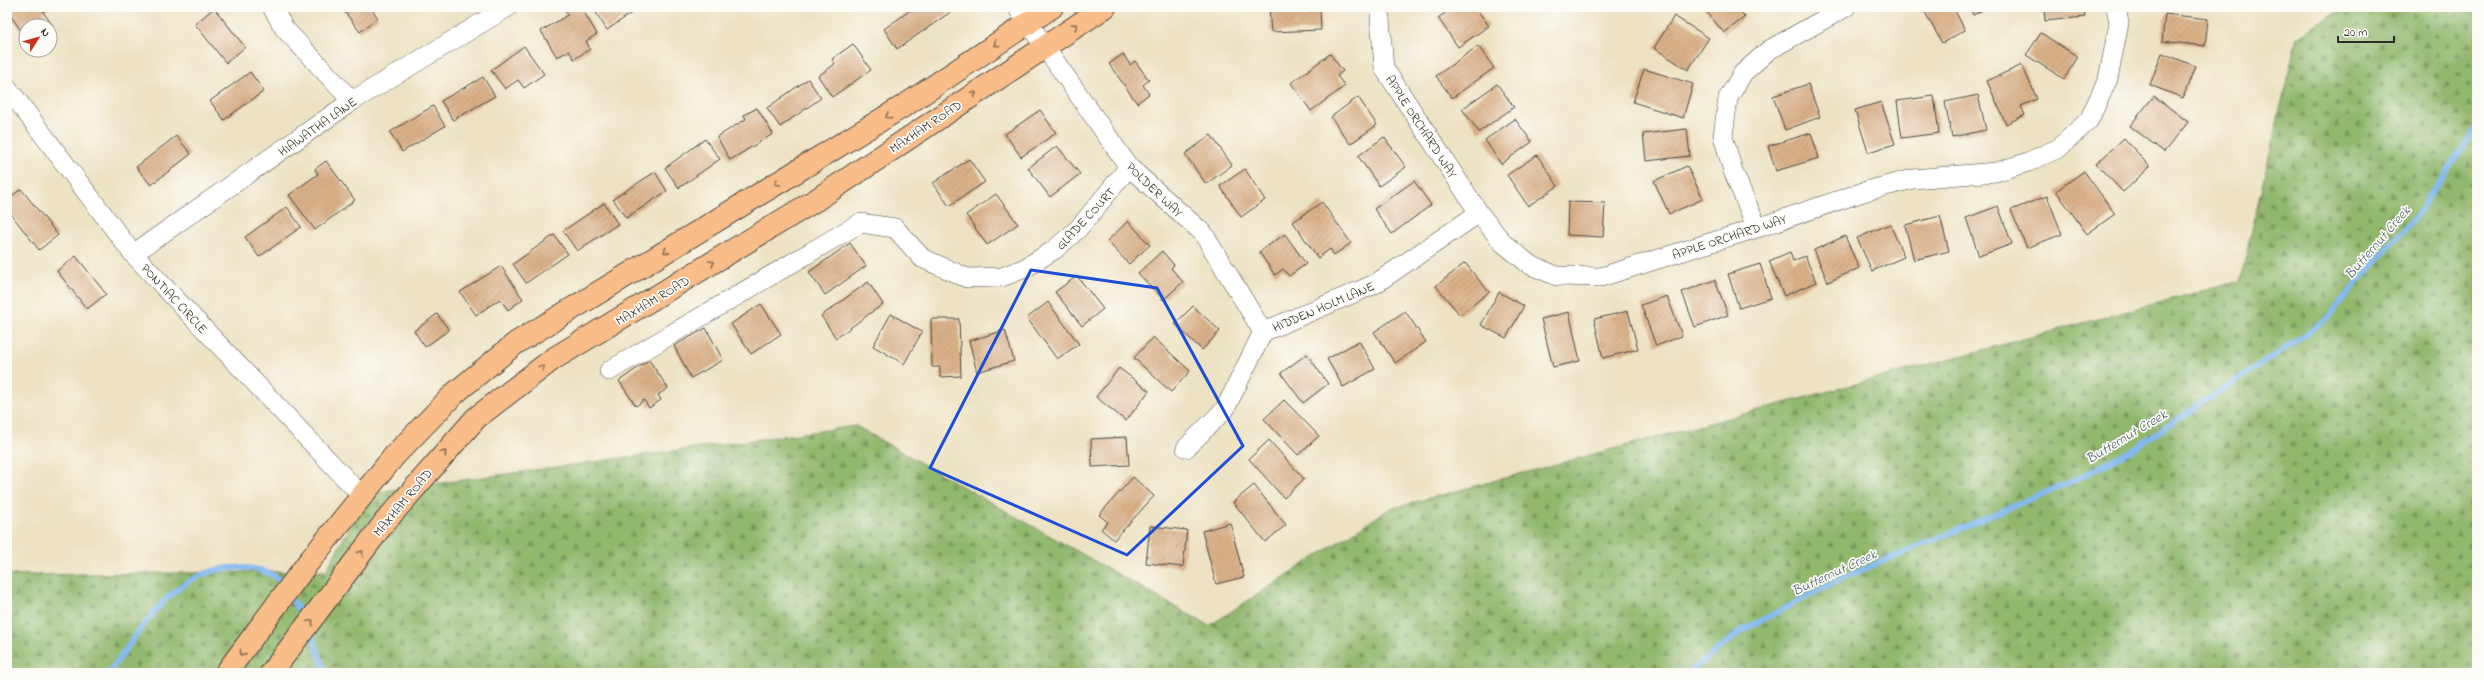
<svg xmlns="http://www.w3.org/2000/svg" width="2484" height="680" font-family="'Indie Flower',sans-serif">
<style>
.forest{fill:url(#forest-firs);stroke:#5e724c}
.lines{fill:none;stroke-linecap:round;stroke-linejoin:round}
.stream{stroke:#82b9f2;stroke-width:5.5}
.building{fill:url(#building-hatch)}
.minor-casing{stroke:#484642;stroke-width:20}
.major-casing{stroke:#484642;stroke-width:24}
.minor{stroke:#fff;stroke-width:19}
.major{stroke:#f8bd88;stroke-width:22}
.oneway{stroke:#876d55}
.marked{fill:none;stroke:#1d4ed8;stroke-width:3;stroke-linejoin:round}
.labels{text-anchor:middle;stroke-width:3.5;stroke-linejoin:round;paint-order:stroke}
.street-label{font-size:13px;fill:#2b2b2b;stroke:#fdfcf7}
.water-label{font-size:14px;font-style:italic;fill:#495d71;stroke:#fdfcf7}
</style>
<defs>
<pattern id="forest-firs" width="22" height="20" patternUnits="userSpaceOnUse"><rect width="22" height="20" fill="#92b86e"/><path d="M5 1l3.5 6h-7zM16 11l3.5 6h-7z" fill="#77965b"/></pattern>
<pattern id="building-hatch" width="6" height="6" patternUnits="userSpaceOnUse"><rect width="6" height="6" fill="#dab188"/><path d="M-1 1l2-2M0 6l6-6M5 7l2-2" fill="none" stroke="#bb9876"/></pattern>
</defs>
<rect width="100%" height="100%" fill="#fdfcf7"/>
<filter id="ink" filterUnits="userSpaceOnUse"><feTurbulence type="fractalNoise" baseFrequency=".025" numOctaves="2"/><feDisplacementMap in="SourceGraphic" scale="8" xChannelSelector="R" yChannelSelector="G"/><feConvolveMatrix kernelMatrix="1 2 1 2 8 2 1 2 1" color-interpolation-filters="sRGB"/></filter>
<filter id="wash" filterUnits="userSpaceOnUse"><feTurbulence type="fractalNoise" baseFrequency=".012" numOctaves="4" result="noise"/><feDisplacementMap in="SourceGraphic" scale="16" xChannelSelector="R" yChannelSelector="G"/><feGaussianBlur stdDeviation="0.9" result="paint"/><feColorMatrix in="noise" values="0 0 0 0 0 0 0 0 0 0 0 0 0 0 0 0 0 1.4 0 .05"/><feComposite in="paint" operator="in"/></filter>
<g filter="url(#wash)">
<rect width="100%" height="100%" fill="#ede2c3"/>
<path class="forest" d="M2345,7H2477V673H7V575L326,571L368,493L856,426L1209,626L1389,509L2240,281L2297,37Z"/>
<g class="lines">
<path class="stream" d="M290,596L305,621
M310,630L326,673
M109,673C144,625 178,561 248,568C260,569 279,575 285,587
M1688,673L1743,630L1841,579L2073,481L2122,456L2308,333L2329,316L2420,211L2477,127"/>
</g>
<g id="blocks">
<path class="building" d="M13,7H50L43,12L54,27L50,30V26H26V30L22,32L8,12Z
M341,7H370L378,18L360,32Z
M563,7H581L597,34L586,41L590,49L574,59L569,51L557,57L541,31L568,15Z
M595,7H640L607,30L593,8Z
M910,7H950L952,11L897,49L884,29L912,9Z
M1269,7H1320L1321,30L1271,32Z
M1453,7H1475L1489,26L1458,47L1438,18Z
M1703,7H1737L1745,17L1724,33Z
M1751,7H1761L1753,12Z
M1922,7H1953L1965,30L1942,43Z
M1969,7H1989L1973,15Z
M2044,7H2084L2085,17L2045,21Z
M214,8L245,47L226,63L195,24Z
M2165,14L2208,19L2205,46L2162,41Z
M1674,16L1709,38L1688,70L1654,48Z
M2041,33L2078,57L2064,79L2026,55Z
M853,44L871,70L832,97L818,76L835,64L832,59Z
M524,46L544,74L524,88L518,80L505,89L491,70Z
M1478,46L1494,68L1452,98L1436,76Z
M2162,53L2195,66L2183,98L2150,85Z
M1123,54L1130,65L1135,61L1149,80L1143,85L1149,94L1137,103L1109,64Z
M1330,54L1343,71L1337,76L1345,86L1311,111L1291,83Z
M2022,65L2037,99L2021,106L2025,115L2006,124L1987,81Z
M1644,69L1693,84L1683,118L1633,102Z
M250,72L264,91L224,120L210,101Z
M483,77L495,96L453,120L441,101Z
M808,79L821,98L780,127L767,108Z
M1497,84L1514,107L1479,132L1462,109Z
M1808,84L1820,117L1785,130L1773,96Z
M1978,95L1986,130L1952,137L1945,102Z
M1934,96L1939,133L1902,138L1897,101Z
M2154,96L2188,122L2164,152L2130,126Z
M1358,97L1377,125L1350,144L1331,117Z
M1881,102L1895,144L1868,152L1855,110Z
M433,106L445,126L402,152L390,132Z
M757,108L773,134L730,160L717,137L746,119L744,115Z
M1040,110L1056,133L1021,157L1005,134Z
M1515,119L1532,142L1501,164L1485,140Z
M1687,129L1690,156L1646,161L1643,134Z
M1811,133L1819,158L1776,171L1768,146Z
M1211,135L1232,165L1206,184L1185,154Z
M176,136L191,154L151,185L136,167Z
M1384,137L1406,167L1379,186L1358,156Z
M2124,138L2150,167L2123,192L2096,164Z
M705,139L720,159L679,188L665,168Z
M1057,146L1080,174L1050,197L1028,168Z
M1537,155L1558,186L1528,206L1507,175Z
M969,159L985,182L949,206L933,183Z
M326,161L355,200L315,230L289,195L318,174L315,169Z
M1687,166L1703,199L1669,214L1654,181Z
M1245,169L1265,200L1241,217L1220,186Z
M2084,171L2115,214L2087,234L2056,191Z
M655,172L667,191L626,218L613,199Z
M1414,181L1431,205L1392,234L1374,209Z
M21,189L58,235L39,250L7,209V200Z
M996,194L1018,224L987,245L966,215Z
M2047,196L2062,234L2027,248L2011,210Z
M1322,202L1351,243L1334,255L1330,249L1318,258L1293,222Z
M1568,202L1605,203L1603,237L1567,235Z
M604,203L618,224L577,251L563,231Z
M1998,206L2012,244L1979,256L1966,218Z
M287,207L301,227L259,257L245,237Z
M1940,216L1949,251L1914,260L1905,225Z
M1128,221L1150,245L1129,264L1107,241Z
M1890,224L1904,257L1872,271L1857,238Z
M1285,234L1306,264L1289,276L1283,269L1275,275L1259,252Z
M554,235L568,254L526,283L513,264Z
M1845,236L1859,268L1828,282L1814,250Z
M850,243L866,266L825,295L809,272Z
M1162,251L1174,265L1171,268L1183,282L1163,300L1138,273Z
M1790,252L1793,261L1805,256L1816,282L1784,296L1769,261Z
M76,256L106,294L87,309L57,271Z
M1465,263L1489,292L1460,315L1436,286Z
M1760,264L1771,298L1739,308L1728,274Z
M501,266L523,299L508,310L500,299L476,315L460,292Z
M1077,276L1103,309L1082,326L1055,292Z
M1715,280L1728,315L1695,327L1682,292Z
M868,282L883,304L836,338L821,316Z
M1499,292L1524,306L1506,338L1481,325Z
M1667,296L1682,336L1656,346L1641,305Z
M1048,302L1079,344L1057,359L1027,318Z
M761,304L781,334L751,354L731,324Z
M1193,306L1220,331L1202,350L1175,324Z
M1405,311L1426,342L1395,363L1374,332Z
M1628,311L1638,349L1603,358L1594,319Z
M1569,312L1580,361L1553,367L1541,319Z
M437,314L449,330L425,347L414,331Z
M891,314L922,332L904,364L873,346Z
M931,319H959L961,376L940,377V367H932Z
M706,328L723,360L691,378L674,346Z
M1005,330L1014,361L977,372L969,341Z
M1153,337L1190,371L1171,392L1134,358Z
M1359,341L1375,369L1343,387L1327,359Z
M1307,354L1328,384L1303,403L1281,373Z
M649,360L668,388L658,395L661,400L649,408L644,400L636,406L619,381Z
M1119,368L1149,391L1126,421L1096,397Z
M1284,400L1319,436L1298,455L1264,419Z
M1127,437L1129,465L1092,467L1091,439Z
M1269,440L1304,479L1284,498L1249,459Z
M1133,477L1154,496L1114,540L1101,529L1108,522L1099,515Z
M1254,485L1286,525L1265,542L1233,502Z
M1230,523L1244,577L1216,584L1202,531Z
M1150,526L1187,530L1183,567L1146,563Z"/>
</g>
</g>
<g filter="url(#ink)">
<use href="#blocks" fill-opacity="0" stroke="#484642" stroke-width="1"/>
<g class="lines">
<g class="minor-casing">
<path id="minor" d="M272,7L284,28L352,101
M1017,7L1129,167L1203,233L1263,332
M1380,18L1384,68L1479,213L1503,243L1530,265L1557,276L1601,277L1757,228L1866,191L1913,179L1996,172L2028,162L2059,148L2089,120L2108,79L2119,23L2116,7
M7,87L133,254L361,495
M1757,228L1733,171L1723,136L1728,98L1743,73L1769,50L1846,7
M133,254L352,101L508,7
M609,371L860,223L895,228L922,258L967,278L1002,277L1025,268L1054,250L1078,229L1129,167
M1186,448L1225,409L1263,332L1375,284L1479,213"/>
</g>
<g class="major-casing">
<path id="major" d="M226,673L307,564L395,455L455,393L516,343L907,104L1052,7
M271,673L384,523L476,418L553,359L816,200L1105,7"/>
</g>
<use href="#minor" class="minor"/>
<use href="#major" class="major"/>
</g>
<defs><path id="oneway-chevron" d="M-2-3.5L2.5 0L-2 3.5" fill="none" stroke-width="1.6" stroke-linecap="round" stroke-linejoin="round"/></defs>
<g class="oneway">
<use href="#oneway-chevron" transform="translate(1075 26) rotate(-33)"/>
<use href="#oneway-chevron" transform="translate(996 44) rotate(146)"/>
<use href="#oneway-chevron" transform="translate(974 94) rotate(-34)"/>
<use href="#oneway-chevron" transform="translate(888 116) rotate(149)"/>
<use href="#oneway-chevron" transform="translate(777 183) rotate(149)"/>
<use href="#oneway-chevron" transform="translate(666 251) rotate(148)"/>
<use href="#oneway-chevron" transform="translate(712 263) rotate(-31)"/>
<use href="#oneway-chevron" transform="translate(542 368) rotate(-37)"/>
<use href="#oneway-chevron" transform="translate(444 453) rotate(-48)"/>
<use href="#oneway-chevron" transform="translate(361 553) rotate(-53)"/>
<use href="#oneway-chevron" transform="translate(311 622) rotate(-54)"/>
<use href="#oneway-chevron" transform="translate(242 653) rotate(129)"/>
</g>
</g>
<path class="marked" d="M1031,270L1157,288L1243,446L1127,555L930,468Z"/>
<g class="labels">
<g class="street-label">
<text transform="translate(317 126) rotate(-35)" y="5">HIAWATHA LANE</text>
<text transform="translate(925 126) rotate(-34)" y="5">MAXHAM ROAD</text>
<text transform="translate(1422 126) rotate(57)" y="5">APPLE ORCHARD WAY</text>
<text transform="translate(1155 189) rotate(44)" y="5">POLDER WAY</text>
<text transform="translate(1085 218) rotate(-47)" y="5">GLADE COURT</text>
<text transform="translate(1729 236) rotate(-18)" y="5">APPLE ORCHARD WAY</text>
<text transform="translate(175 298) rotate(47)" y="5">PONTIAC CIRCLE</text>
<text transform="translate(652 300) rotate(-31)" y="5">MAXHAM ROAD</text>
<text transform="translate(1323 306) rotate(-23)" y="5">HIDDEN HOLM LANE</text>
<text transform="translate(402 502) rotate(-50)" y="5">MAXHAM ROAD</text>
</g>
<g class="water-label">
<text transform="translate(2377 242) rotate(-49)" y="5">Butternut Creek</text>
<text transform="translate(2126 436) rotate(-31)" y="5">Butternut Creek</text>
<text transform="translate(1834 572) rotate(-25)" y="5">Butternut Creek</text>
</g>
</g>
<rect width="2484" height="680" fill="none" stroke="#fdfcf7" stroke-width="24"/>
<g transform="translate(38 38) rotate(53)"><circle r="19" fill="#fdfcf7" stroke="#a9a8a5"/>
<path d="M0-3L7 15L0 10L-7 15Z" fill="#c8321e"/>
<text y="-6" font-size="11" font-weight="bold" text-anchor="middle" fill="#2b2b2b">N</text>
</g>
<path d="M2338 36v6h56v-6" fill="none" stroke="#2b2b2b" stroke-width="2"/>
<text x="2344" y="36" font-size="12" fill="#2b2b2b" stroke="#fdfcf7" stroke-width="3" paint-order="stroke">20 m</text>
</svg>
